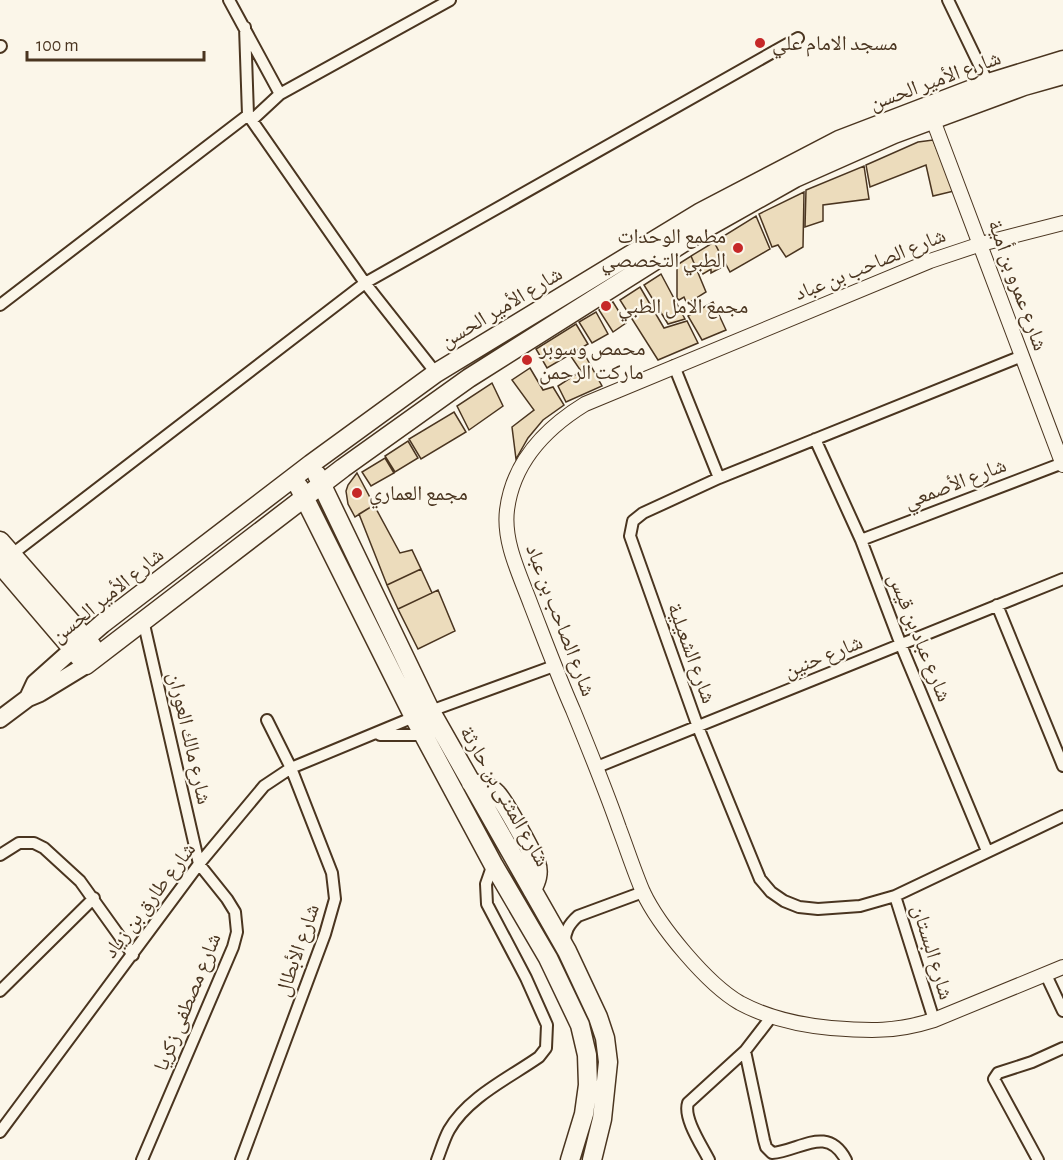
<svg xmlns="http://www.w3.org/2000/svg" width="1063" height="1160" font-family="'Alegreya Sans','Noto Naskh Arabic',sans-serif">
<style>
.building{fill:#ecdcbc;stroke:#4a3520;stroke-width:1.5}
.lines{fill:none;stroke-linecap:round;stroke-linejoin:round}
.minor-casing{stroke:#4a3520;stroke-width:14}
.tertiary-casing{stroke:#4a3520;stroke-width:16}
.primary-casing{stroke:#4a3520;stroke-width:20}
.trunk-casing{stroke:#4a3520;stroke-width:21}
.minor{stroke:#fbf6e9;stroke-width:10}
.tertiary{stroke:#fbf6e9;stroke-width:14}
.primary{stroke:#fbf6e9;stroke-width:16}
.trunk{stroke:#fbf6e9;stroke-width:18}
.poi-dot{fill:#c62828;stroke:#fbf6e9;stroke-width:2}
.labels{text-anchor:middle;stroke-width:4.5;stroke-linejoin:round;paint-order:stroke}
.poi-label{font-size:21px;fill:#4a3520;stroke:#fbf6e9;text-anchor:start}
.street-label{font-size:21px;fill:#4a3520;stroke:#fbf6e9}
</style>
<rect width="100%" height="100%" fill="#fbf6e9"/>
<path class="building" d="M933,140L954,191L933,196L926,165L870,187L866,165L918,142Z
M864,166L869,199L823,205V221L805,227L806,190Z
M804,192L803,247L786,257L778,245L772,247L759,214Z
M756,216L770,249L730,272L714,242Z
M714,242L726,265L711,273V269L703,274L700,267L697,270L691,256Z
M691,256L706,292L687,304L684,297L679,300L677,298V265Z
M661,274L685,319L668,324L644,285Z
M640,287L664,328L687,321L698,343L658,360L620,300Z
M613,302L626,323L613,332L599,310Z
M713,302L726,330L702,340L688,316Z
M596,312L608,334L592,343L579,322Z
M576,324L588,344L547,368L536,349Z
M581,348L602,386L566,402L558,386L581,371L570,355Z
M530,368L543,390L553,387L564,405L543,420L528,438L516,459L512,427L534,410L512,380Z
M492,383L503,406L469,430L457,406Z
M454,412L466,432L421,459L409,439Z
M408,441L418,458L395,472L385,456Z
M385,458L394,473L371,486L362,472Z
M357,473L374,505L355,517L348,504L346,491L348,485Z
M374,505L400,553L412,550L421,569L387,585L359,514Z
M421,569L432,593L398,609L387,585Z
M438,590L455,631L418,649L398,609Z"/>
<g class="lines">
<g class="minor-casing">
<path id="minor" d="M229,0L280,94
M948,0L988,83
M245,27L248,115L365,283L436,373
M0,47L1,46
M252,120L280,94L450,0
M0,305L248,115
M1022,356L719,478L643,513L633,521L630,536L698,727L760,879L771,892L784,901L799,907L818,909L860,906L895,896L1063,816
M674,366L719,478
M815,439L861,540L901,645L987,851
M861,540L1063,463
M11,555L365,283L798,38
M997,605L1063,766
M380,735H423
M597,767L1063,579
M0,855L19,843H34L44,848L80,881L133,955
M895,896L934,1020
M565,945C564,932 569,924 578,916L643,892
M1046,975L1063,1011
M0,991L94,898
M745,1051L764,1140L766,1147L772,1153C800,1151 827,1124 846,1160
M0,1132L199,864L264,786L291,768L414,717L554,666
M142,1160L233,947L237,932L235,912L227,899L199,864L143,620
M241,1160L325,934L335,899L332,873L291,768L267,720
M437,1160C441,1150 444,1139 449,1130C468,1097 509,1078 539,1057L546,1048L547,1025L526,978L487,904L486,884L493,864
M709,1160C702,1146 683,1118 688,1103L745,1051L772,1016
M1038,1160L994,1079L998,1073L1032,1062L1063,1048"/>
</g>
<g class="tertiary-casing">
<path id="tertiary" d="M933,120L1063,465
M1063,223L981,244L930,261L585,404C546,428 513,462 507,510C503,542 520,575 531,605C545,641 558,676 573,710C589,749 605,788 619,828C627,849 634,871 643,892C659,926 707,984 740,1003C768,1018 800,1025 831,1028C870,1031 896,1032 934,1020L1063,967"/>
</g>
<g class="primary-casing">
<path id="primary" d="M28,698L35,683L72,650
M0,719L28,698L40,693L86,665"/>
</g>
<g class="trunk-casing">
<path id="trunk" d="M317,475L430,710L567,951L598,1017L605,1038L608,1062L602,1119L592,1160
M299,487L414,717L493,864L548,958L580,1025L587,1055L588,1085L584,1114L570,1160
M0,541L92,646
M0,564L86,665L343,468L469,378L708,227L795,178L894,134L1024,86L1063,75
M72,650L102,624L311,464L436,373L701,212L839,140L988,83L1063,60
M471,783C480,784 490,786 497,794C504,801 533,853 536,863C540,873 536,882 532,890"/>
</g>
<use href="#minor" class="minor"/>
<use href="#tertiary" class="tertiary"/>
<use href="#primary" class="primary"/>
<use href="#trunk" class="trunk"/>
</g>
<g class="poi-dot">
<circle cx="760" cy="43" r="6"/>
<circle cx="738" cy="248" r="6"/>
<circle cx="606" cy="306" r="6"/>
<circle cx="527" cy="360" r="6"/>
<circle cx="357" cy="493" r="6"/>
</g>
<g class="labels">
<g class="poi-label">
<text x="772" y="50">مسجد الامام علي</text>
<text x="726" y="243" text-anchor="end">مطمع الوحدات<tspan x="726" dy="24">الطبي التخصصي</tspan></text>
<text x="618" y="313">مجمع الامل الطبي</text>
<text x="539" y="355">محمص وسوبر<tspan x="539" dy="24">ماركت الرحمن</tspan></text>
<text x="369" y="500">مجمع العماري</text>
</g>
<g class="street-label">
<text transform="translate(935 80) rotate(-20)" y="7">شارع الأمير الحسن</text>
<text transform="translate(870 264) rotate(-22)" y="7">شارع الصاحب بن عباد</text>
<text transform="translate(1018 285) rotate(70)" y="7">شارع عمرو بن أمية</text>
<text transform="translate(501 307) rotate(-31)" y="7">شارع الأمير الحسن</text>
<text transform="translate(955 483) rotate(-21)" y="7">شارع الأصمعي</text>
<text transform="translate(107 595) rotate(-39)" y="7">شارع الأمير الحسن</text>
<text transform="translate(561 620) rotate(69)" y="7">شارع الصاحب بن عباد</text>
<text transform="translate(920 637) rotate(68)" y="7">شارع عباد بن قيس</text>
<text transform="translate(692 653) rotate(70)" y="7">شارع الشعيلية</text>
<text transform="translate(823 656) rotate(-22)" y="7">شارع حنين</text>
<text transform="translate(190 738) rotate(77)" y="7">شارع مالك العوران</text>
<text transform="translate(505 796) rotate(60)" y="7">شارع المثنى بن حارثة</text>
<text transform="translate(149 900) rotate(-53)" y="7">شارع طارق بن زياد</text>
<text transform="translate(297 950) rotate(-71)" y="7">شارع الأبطال</text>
<text transform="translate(933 952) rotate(73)" y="7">شارع البستان</text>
<text transform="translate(187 1002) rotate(-68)" y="7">شارع مصطفى زكريا</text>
</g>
</g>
<path d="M27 51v9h177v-9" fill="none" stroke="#4a3520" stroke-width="3"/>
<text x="36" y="51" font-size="18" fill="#4a3520" stroke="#fbf6e9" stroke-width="4.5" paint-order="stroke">100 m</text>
</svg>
